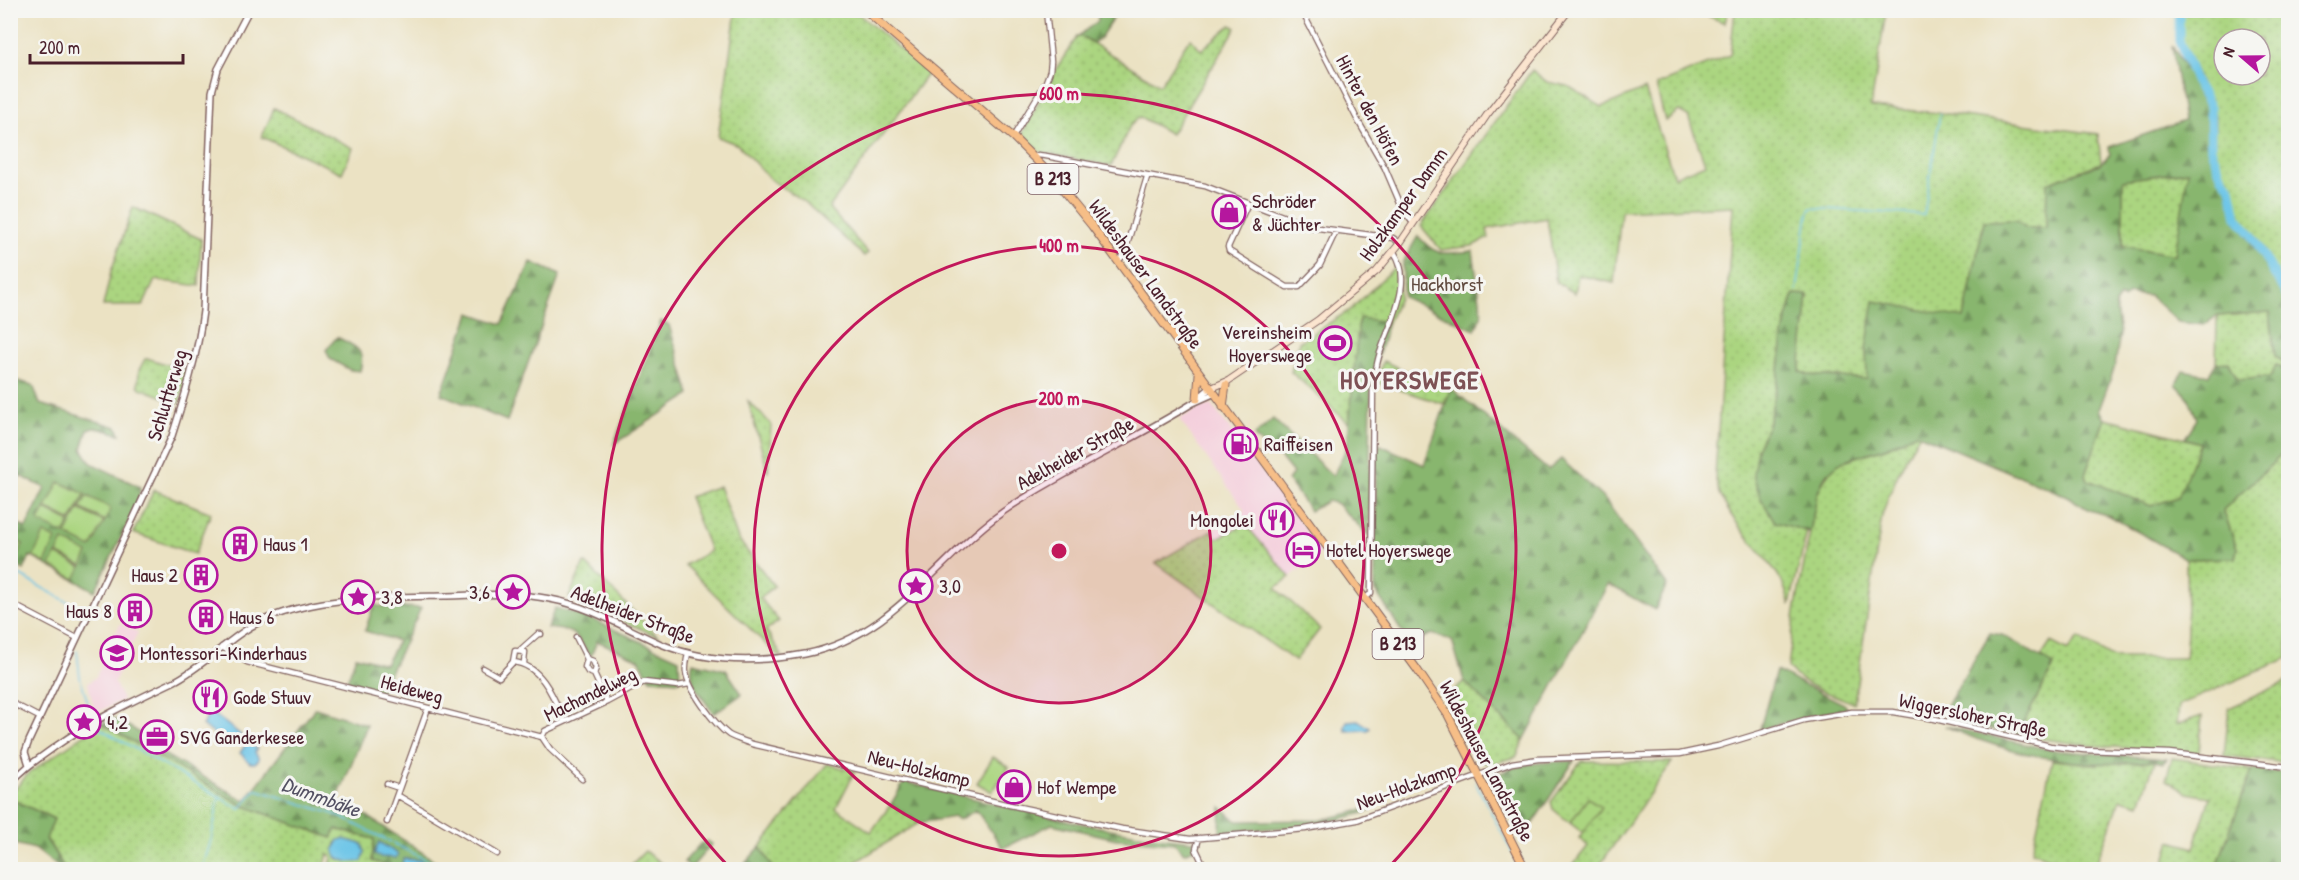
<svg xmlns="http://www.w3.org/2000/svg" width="2299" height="880" font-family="'Patrick Hand',sans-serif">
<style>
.built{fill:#f4cfdc}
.grass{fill:url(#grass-dots);stroke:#7a7a56;stroke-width:1.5;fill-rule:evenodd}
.forest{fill:url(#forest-firs);stroke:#696a4c;stroke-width:1.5;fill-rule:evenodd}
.pitch{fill:#abd580;stroke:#7a7a56;stroke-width:1.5}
.water{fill:#6ac4e7;stroke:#5a7289;stroke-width:1.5}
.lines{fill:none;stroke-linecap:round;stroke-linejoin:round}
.stream{stroke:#6ac4e7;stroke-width:1.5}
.river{stroke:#6ac4e7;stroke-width:9}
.minor-casing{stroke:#826360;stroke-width:7}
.tertiary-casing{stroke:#826360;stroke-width:8}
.secondary-casing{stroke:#826360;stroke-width:8}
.primary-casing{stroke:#826360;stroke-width:9}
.minor{stroke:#fff;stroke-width:4.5}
.tertiary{stroke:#fff;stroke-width:5}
.secondary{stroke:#fbe5cf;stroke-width:6}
.primary{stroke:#f6be87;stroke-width:7}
.ring{fill:none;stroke:#c2185b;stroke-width:3}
.labels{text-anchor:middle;stroke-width:6;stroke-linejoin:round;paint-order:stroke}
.shield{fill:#f6f6f2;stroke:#7e6067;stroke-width:1.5}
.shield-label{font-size:18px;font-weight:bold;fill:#4a1f2b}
.street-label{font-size:20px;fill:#4a1f2b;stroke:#f6f6f2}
.poi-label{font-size:20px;fill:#4a1f2b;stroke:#f6f6f2;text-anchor:start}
.park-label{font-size:20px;fill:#624c40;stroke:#f6f6f2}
.water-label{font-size:21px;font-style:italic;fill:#545163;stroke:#f6f6f2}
.district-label{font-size:26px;font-weight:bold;letter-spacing:1.5px;fill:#7e5155;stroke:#f6f6f2}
.centre{fill:#c2185b;stroke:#f6f6f2;stroke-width:3}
.ring-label{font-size:18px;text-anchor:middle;font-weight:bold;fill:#c2185b;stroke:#f6f6f2;stroke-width:6;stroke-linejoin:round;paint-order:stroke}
</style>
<defs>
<pattern id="grass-dots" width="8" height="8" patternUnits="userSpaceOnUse" patternTransform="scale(1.5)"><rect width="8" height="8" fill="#abd580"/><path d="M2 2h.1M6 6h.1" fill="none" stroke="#95b66f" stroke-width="1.8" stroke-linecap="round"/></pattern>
<pattern id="forest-firs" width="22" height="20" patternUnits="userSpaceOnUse" patternTransform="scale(1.5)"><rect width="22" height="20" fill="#88b66e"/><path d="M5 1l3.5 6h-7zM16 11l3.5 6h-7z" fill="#71935b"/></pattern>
</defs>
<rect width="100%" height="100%" fill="#f6f6f2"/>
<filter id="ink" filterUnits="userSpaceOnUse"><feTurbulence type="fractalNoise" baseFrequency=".0167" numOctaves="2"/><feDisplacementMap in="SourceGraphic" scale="12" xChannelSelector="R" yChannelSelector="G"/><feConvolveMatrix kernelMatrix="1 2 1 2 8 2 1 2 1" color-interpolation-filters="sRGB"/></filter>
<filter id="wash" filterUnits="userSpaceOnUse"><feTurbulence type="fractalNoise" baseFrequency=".008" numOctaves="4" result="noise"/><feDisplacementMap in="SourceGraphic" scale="24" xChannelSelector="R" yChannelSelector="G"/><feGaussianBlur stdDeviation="1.35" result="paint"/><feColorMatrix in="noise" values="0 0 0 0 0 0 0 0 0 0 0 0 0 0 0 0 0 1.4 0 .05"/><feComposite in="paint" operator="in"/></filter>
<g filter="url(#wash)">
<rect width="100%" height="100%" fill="#ebe2c3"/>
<path class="built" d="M1212,405L1322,551L1290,577L1246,524L1216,540L1212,530L1245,511L1179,419L1202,407Z
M120,624L138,632L114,682L123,700L95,713L88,683L96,677Z"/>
<path class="grass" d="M736,11H855L928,73L829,208L868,253L864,256L807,204L770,179L738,145L718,137Z
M1696,11H1728L1725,23Z
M1735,11H1886L1871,107L1940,113L2098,134L2101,163L2047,183L2046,228H2026L1984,221L1964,318L1866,350L1868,379L1808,375L1800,371L1808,295L1794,294L1784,329L1778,379L1768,426L1757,449L1775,522L1807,531L1790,605C1787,594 1784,584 1778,575C1755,541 1723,518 1715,476L1733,206L1621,211L1614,283L1578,275L1575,293L1556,282L1547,218L1487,229L1489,238L1472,246L1441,250L1421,226L1532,70L1547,82L1568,86L1602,107L1645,89L1674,177L1705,164L1688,116L1679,111L1665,121L1656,85L1730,55Z
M2181,11H2288V285H2284L2255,233L2240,216L2234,187L2224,174L2214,149L2215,116L2182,40ZM2224,39H2260V75H2224Z
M1231,25L1236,28L1171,134L1140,117L1130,126L1111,166L1039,152L1021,136L1056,69L1077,37H1083L1160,85L1187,42L1191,39L1201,50Z
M274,108L353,148L342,173L262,137Z
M2189,171L2175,255L2123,246V180Z
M133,207L201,239L199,286L155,280L143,306H103L111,272Z
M1398,264L1399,298L1388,322L1359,319L1349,423L1291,372L1299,342L1350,310Z
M2270,312L2275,356L2288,365V369L2276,365L2270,377L2238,380L2229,363H2216L2217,316Z
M145,359H150L188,371L179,403L140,388L138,385L139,370Z
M1383,361L1430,382L1451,388L1444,404L1376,382Z
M748,401L771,424L768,472Z
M2105,418L2201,443L2178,497L2151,506L2088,480L2085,475Z
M1916,433L1920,434C1903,461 1891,486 1882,516L1854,703C1832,695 1803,686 1788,668L1795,611L1817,495C1833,456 1847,461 1882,449C1894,445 1905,438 1916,433Z
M2288,449V658L2179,705L2177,724L2202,716L2199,753L2085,745L2017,735L2054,666L2041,657L2051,642L2068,651L2079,638L2113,658H2185L2187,631L2186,559L2235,558L2237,548L2223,510Z
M719,486L738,539L774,586L760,598L779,621L766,630L782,656H778L685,565L710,551L689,497Z
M154,490L211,513L195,554L133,533Z
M1245,524L1290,577L1276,588L1320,629L1295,661L1156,563L1212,530L1216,539Z
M584,563H585L659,637L569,597Z
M1464,681L1524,740L1516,757L1488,765L1483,762L1446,698Z
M2288,681V763L2224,756L2229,708Z
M101,723L242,805L332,838L335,829L374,839L372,861L396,869H329L332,857L328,854L324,869H65L46,838L54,819L11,799L10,795L28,774ZM343,839L354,862L338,859L334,853L336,843Z
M2172,758L2252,770L2216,869L2162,870L2171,841L2194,848L2210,797L2187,793L2166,780Z
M2052,760L2092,764L2155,761L2140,804L2121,799L2094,869H2084L2032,851Z
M1581,761L1672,762L1597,869H1578L1573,865L1588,846L1579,838L1601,807L1588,798L1570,823L1553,809L1551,802Z
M827,764L855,771L836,808L871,832L891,804L919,823L844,869H774L760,847Z
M645,851L662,864L656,869H627Z"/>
<path class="forest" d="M1097,11H1118L1100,38L1093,43L1083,37H1077L1098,21Z
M2172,46L2193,79L2199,96L2209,111V150L2219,177L2227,189L2236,222L2241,226L2288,301V365L2275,356L2270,312L2217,316L2204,325L2178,322L2150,296L2129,294L2123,299L2120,297L2115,304L2120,333L2115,366L2099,410L2105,418L2085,475L2088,480L2151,506L2178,497L2200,443L2185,438L2197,419L2188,397L2176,384L2183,370L2209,375L2216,363L2229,362L2238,380L2270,377L2276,365L2288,369V449L2223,510L2237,548L2235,558L2186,559L2110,516L2089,510L2067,496L1916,433L1885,448L1842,461L1825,476L1817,495L1810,532L1775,522L1760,497L1753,474L1757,449L1768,426L1778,379L1784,329L1794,294L1808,295L1800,371L1808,375L1867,379L1866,350L1874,301L1964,318L1984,221L2016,220L2026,228H2046L2047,183L2100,164L2110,154L2109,147L2184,121ZM2188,171L2175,255L2123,246V180Z
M1418,236C1438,259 1445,253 1473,251L1482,314L1475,330L1403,297V262Z
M531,262L560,275L507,421L441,394L470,313L502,324Z
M1359,318L1388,322L1371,382L1369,536L1336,503L1327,501L1310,511L1288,480L1293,473L1272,447L1263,445L1254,436L1273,419L1333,476L1347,447Z
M661,321L669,325L690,395L614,444Z
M337,337C355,347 366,348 360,371L350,370L330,359L326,350Z
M11,379L33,385L40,404L117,427L120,434L96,428L88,429L82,449L91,463L140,487L139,500L95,591L30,556L24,570L11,563V553L17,556L23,544L11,537V521L26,528L45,488L19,475L11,492L10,465L16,451L11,448Z
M1451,388L1548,470L1561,459L1605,500L1667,585L1655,610L1608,584L1524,740L1464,681L1452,640L1432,634L1422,638L1416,654L1375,590L1376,443L1424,465Z
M374,604L378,606L421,608L380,693L346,684L356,656L385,664L398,641L365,631Z
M555,608L587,617L679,659L680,681L650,679L639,659L597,641L591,656L588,654C576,632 572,630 547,628Z
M1990,633L2002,635L2054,665L2017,735L1948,719L1944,711Z
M693,662L726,670L742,694L714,714C702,696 687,684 693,662Z
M1776,671L1844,704L1848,709L1831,711L1760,729Z
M315,708L367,725L336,802L367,816L447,869H426L427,867L420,860L404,859L402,867L405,869H396L372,861L374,839L336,829L332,838L242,805L101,723L112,718C128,726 144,732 153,748L245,801Z
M1945,726L2051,750L2167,759L2163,763L2155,761C2133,762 2111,765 2089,763C2041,760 1989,746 1945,726Z
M1574,761L1522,839L1495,784V776C1519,762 1548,762 1574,761Z
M2252,770L2288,773V869H2216Z
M904,782C1000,804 1096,832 1194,841V849L1184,853L1175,843L1116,839L1052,824L1003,848L976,810L959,820L954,817L919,823L891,804Z
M11,799L54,819L46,839L65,869H61L35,849L15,844L11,846Z
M1221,807L1237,821L1321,820L1371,808V811L1318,825L1220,832Z
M707,841L712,844L691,868L684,862L700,844Z
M760,847L774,869H740Z"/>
<path class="pitch" d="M59,482L85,494L71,521L46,508Z
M87,496L111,508L105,521L80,508Z
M45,509L70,522L64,534L39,522Z
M79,509L104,522L91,548L66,535Z
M44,534L56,539L45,563L33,557Z
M10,538L23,544L17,556L11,553Z
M63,541L88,553L82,566L57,553Z
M56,554L81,567L75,579L50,566Z
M993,757L1009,767L992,792L977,783Z
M1588,798L1601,807L1583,833L1570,823Z"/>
<path class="water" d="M211,712L241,735L234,745L219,733L217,736L202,725Z
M1358,720L1370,728L1368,730L1346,731L1345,727L1347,721Z
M248,741L257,749L255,752L259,759L255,763H250L240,753Z
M343,839L362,844L365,852L362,861L348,862L336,857L334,849L339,840Z
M379,842L398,854L396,858L381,857L374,854Z
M404,859L420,860L427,867L426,869H405L402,863Z"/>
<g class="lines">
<path class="stream" d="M1797,290L1808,214L1811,208L1924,215L1940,114
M10,570L84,611
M77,651L80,677L92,716
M99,728L240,809L255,790H258L337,815L446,870
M1475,782L1512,852
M1515,857L1521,870
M202,870L211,840L219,797"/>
<path class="river" d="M2179,10V41L2196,83L2210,107L2211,149L2222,177L2231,188L2237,217L2251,234L2288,298"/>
</g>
</g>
<g filter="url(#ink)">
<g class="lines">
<g class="minor-casing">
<path id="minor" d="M1299,10L1305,17L1357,119L1385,168L1403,210L1413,223
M1013,137L1045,84L1050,71L1051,61L1046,10
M1034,158L1038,155L1046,156L1205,186L1311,227L1393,238L1400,243
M1248,203L1228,247L1229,251L1287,287H1299L1320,265L1336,231
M1118,261L1124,255L1147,177
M1365,599L1371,593V588L1373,382C1376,372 1377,360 1381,350C1391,321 1414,281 1394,252
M10,603L77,638
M576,637L587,659L593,661L596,668L594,674
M222,647L247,662L542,737L550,749L582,779
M519,651L538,634H541
M688,653C687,659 685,666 686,672C688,689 715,725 729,735C736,739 745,741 752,744L1005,804L1122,829L1190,839L1305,829L1357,820L1512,763L1538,759L1680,754L1718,746L1804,720L1852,712H1893L1935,719L2050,746L2084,750L2170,753L2288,767
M587,659L585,667L588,672L594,674L607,702
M524,663L525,652L515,651L513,662C542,665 554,698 564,721
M483,668L499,677L513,662
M10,702L39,717
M542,737L545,731L607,702L644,682L678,686L689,684
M387,784L399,788
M397,795L497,854
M387,822L428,708
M1199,838L1196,849L1206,870"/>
</g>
<g class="tertiary-casing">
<path id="tertiary" d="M1196,400L1209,389
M29,765L25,752L29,741L172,436C185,395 198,354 203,311L212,92L218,69L249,10
M10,784C23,768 40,758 56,746C93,720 133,701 173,682C207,665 231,634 266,619C319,596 387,597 444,596C479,595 515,592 550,599C589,606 625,628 661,644C707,663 756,663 805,654C898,635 939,553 1013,505C1071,468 1135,439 1193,403L1213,394"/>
</g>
<g class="secondary-casing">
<path id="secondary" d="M1209,389L1228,381L1318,320L1377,271L1400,243L1487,115L1569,10"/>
</g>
<g class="primary-casing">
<path id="primary" d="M865,10L1013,137L1047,171L1092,226L1416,668L1448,715L1526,870
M1197,399L1199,374
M1223,407L1226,385"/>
</g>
<use href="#minor" class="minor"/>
<use href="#tertiary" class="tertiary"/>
<use href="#secondary" class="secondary"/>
<use href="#primary" class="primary"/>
</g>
</g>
<circle cx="1059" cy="551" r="152" fill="#c2185b" fill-opacity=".12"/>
<g class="ring">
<circle cx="1059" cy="551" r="152"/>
<circle cx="1059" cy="551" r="305"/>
<path d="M730 868A457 457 0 1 1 1388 868"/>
</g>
<defs>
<g id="shop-ring" transform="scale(1.725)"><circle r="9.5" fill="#f6f6f2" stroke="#b5179e" stroke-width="1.5"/><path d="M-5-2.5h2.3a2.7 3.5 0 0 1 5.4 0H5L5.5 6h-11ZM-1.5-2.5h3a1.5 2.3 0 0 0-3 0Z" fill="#b5179e"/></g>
<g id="stadium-ring" transform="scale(1.725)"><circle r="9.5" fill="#f6f6f2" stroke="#b5179e" stroke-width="1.5"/><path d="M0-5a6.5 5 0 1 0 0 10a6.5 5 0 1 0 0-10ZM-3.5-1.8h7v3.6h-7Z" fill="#b5179e"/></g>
<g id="fuel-ring" transform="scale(1.725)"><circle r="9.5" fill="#f6f6f2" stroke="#b5179e" stroke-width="1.5"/><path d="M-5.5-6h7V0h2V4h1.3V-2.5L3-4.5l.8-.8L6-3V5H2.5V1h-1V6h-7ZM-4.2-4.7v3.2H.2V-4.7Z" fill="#b5179e"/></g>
<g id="restaurant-ring" transform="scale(1.725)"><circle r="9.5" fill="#f6f6f2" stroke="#b5179e" stroke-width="1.5"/><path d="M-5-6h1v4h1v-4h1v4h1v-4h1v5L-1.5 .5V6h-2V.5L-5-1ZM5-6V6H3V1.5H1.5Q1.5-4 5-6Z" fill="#b5179e"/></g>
<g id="building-ring" transform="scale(1.725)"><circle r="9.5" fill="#f6f6f2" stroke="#b5179e" stroke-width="1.5"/><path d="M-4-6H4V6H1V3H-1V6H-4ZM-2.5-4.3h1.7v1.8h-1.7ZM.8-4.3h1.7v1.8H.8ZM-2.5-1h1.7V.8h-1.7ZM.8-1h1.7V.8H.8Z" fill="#b5179e"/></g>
<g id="hotel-ring" transform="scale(1.725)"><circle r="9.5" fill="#f6f6f2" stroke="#b5179e" stroke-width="1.5"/><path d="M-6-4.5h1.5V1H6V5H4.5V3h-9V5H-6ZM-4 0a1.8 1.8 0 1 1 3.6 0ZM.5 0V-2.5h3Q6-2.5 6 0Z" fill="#b5179e"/></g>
<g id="sight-ring" transform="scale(1.725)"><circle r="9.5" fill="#f6f6f2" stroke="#b5179e" stroke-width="1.5"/><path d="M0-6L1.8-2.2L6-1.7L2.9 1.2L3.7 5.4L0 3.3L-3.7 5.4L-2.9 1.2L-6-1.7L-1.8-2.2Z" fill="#b5179e"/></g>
<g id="school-ring" transform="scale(1.725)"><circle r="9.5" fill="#f6f6f2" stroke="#b5179e" stroke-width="1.5"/><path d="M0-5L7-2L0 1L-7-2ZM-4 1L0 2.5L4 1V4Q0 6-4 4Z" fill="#b5179e"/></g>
<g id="office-ring" transform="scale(1.725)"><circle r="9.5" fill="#f6f6f2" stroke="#b5179e" stroke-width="1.5"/><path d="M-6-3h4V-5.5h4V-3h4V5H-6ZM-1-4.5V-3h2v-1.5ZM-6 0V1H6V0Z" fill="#b5179e"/></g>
</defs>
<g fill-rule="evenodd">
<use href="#shop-ring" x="1229" y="212"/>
<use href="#stadium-ring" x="1335" y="343"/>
<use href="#fuel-ring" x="1241" y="444"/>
<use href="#restaurant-ring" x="1277" y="520"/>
<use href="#building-ring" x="240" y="544"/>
<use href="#hotel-ring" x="1303" y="550"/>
<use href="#building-ring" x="201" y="575"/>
<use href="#sight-ring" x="916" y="586"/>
<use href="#sight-ring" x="513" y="592"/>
<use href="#sight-ring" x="358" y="597"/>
<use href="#building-ring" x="135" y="611"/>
<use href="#building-ring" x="206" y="617"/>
<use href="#school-ring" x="117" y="653"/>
<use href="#restaurant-ring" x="210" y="697"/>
<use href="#sight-ring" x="84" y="722"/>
<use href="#office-ring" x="157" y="737"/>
<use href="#shop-ring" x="1014" y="787"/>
</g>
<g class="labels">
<g class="shield">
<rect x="1027.5" y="164" width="51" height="30" rx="4.5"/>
<rect x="1372.5" y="629" width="51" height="30" rx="4.5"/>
</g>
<g class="shield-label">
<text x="1053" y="185">B 213</text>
<text x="1398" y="650">B 213</text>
</g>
<g class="street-label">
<text transform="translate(1370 110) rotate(62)" y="7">Hinter den Höfen</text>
<text transform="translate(1403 204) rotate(-54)" y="7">Holzkamper Damm</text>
<text transform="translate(1146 274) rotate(54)" y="7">Wildeshauser Landstraße</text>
<text transform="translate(167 395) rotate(-73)" y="7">Schlutterweg</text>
<text transform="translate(1075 453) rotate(-29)" y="7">Adelheider Straße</text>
<text transform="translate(633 614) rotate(21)" y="7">Adelheider Straße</text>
<text transform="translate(412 689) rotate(15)" y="7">Heideweg</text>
<text transform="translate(590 694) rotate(-26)" y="7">Machandelweg</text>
<text transform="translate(1973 715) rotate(12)" y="7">Wiggersloher Straße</text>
<text transform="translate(1487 761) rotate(62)" y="7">Wildeshauser Landstraße</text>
<text transform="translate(919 768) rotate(14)" y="7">Neu-Holzkamp</text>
<text transform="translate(1406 786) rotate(-20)" y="7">Neu-Holzkamp</text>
</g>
<g class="poi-label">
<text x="1252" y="208">Schröder<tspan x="1252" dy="23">&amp; Jüchter</tspan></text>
<text x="1312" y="339" text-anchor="end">Vereinsheim<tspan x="1312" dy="23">Hoyerswege</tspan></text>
<text x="1264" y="451">Raiffeisen</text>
<text x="1254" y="527" text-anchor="end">Mongolei</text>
<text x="263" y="551">Haus 1</text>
<text x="1326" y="557">Hotel Hoyerswege</text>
<text x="178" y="582" text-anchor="end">Haus 2</text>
<text x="939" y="593">3,0</text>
<text x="490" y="599" text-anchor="end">3,6</text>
<text x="381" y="604">3,8</text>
<text x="112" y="618" text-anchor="end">Haus 8</text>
<text x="229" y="624">Haus 6</text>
<text x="140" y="660">Montessori-Kinderhaus</text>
<text x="233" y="704">Gode Stuuv</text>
<text x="107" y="729">4,2</text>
<text x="180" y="744">SVG Ganderkesee</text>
<text x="1037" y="794">Hof Wempe</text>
</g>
<g class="park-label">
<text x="1447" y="291">Hackhorst</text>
</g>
<g class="water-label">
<text transform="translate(321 797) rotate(20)" y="7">Dummbäke</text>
</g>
<g class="district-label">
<text x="1410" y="389">HOYERSWEGE</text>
</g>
</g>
<circle cx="1059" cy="551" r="9" class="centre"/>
<g class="ring-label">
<text x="1059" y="100">600 m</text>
<text x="1059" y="252">400 m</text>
<text x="1059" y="405">200 m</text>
</g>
<rect width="2299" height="880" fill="none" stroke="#f6f6f2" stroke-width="36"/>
<g transform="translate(2242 57) rotate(290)"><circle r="28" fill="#f6f6f2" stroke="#b1a0a2" stroke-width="1.5"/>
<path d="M0-4.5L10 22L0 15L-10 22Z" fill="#b5179e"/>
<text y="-9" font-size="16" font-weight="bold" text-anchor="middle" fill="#4a1f2b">N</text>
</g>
<path d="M30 54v9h153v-9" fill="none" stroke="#4a1f2b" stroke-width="3"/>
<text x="39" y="54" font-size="18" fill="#4a1f2b" stroke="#f6f6f2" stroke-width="4.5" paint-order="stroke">200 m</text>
</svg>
